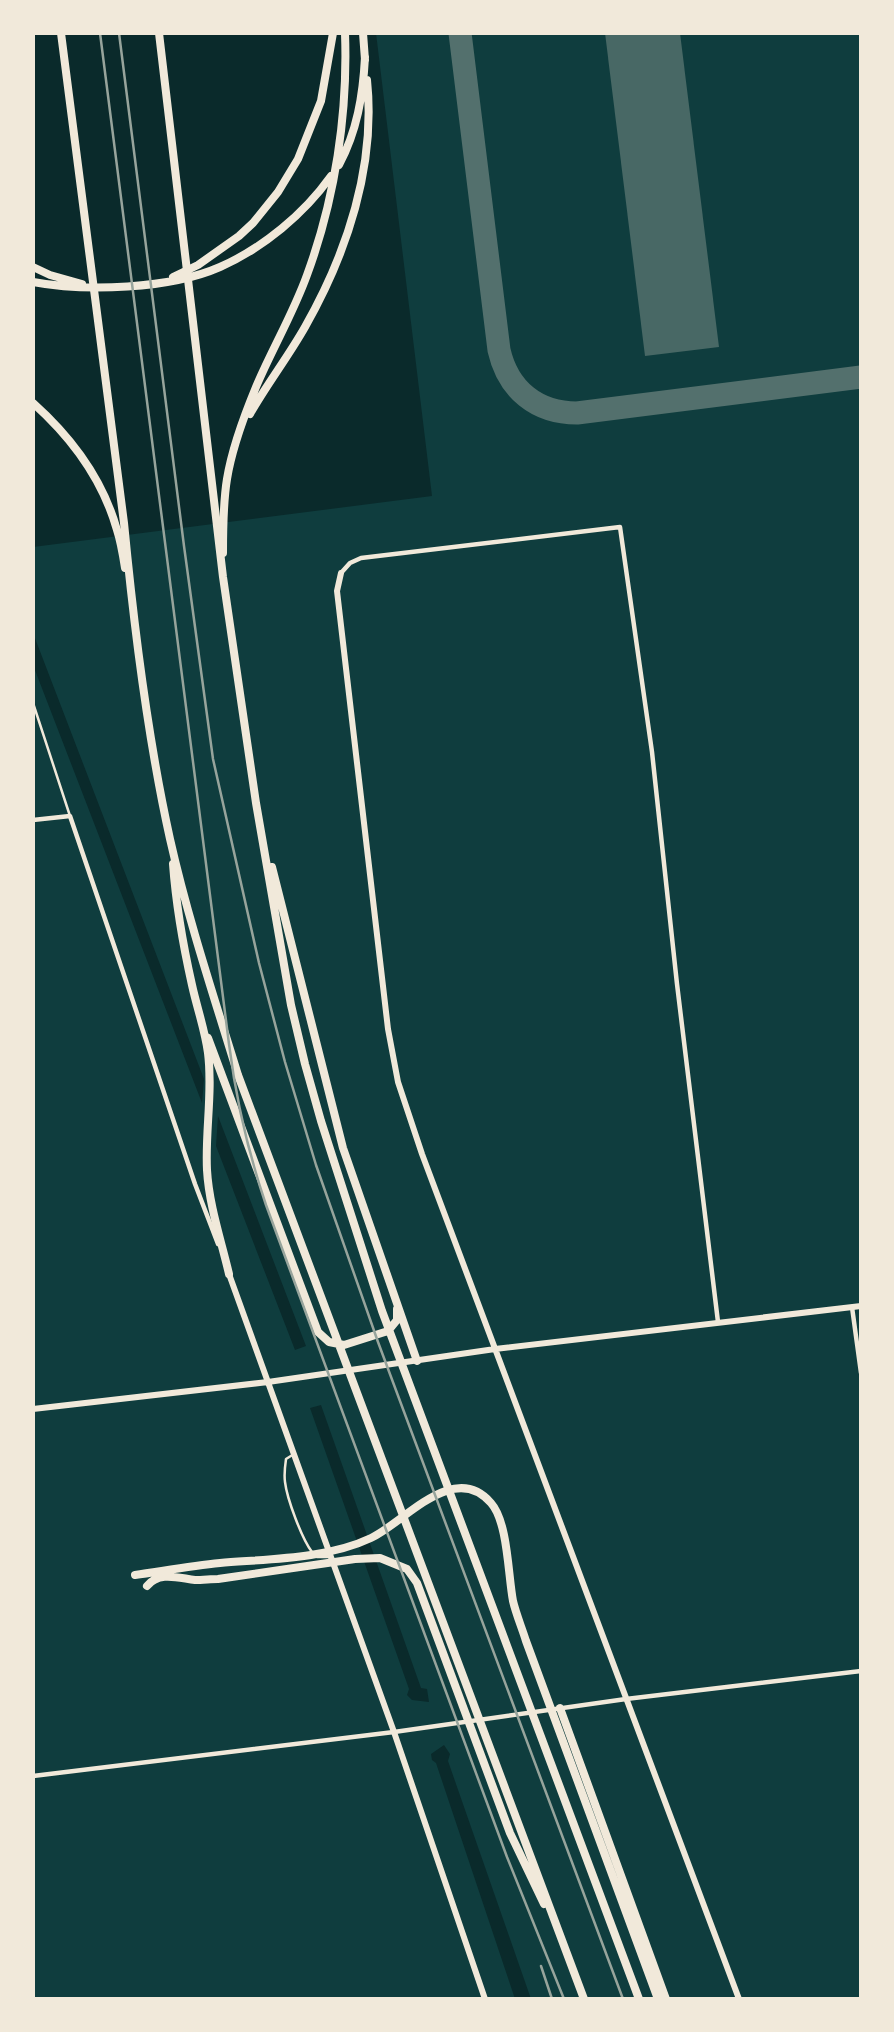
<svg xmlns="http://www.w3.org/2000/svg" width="894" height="2032" font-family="Georgia,serif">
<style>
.water{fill:#0a2a2b}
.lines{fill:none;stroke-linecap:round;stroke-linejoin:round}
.taxiway{stroke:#53706d;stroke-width:23}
.building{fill:#486865}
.service{stroke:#f1e9da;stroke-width:2.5}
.minor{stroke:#f1e9da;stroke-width:4.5}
.tertiary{stroke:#f1e9da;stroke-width:6}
.primary{stroke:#f1e9da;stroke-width:8}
.trunk{stroke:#f1e9da;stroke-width:8}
.rail{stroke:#97a49c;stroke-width:2.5}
</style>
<rect width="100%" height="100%" fill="#0f3d3e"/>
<path class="water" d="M33,33H376L432,496L33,547Z
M33,633L204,1079L202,1103L33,665Z
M218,1116L306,1346L295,1350L216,1146Z
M321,1405L421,1688L427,1689L429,1702L412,1700L407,1695L409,1689L310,1408Z
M444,1745L450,1754L448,1761L531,1999H515L436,1763L432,1760L431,1754Z"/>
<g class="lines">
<path class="taxiway" d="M460,33L499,350C508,390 537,413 577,413L861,377"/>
</g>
<path class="building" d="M605,33H680L719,347L645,356Z"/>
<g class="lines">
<path class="service" d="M33,703L70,816
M294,1454L286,1459C285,1466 284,1475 285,1482C287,1499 302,1539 312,1552
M317,1557H331"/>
<path class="minor" d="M341,573L350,563L361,558L620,527L652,752L677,984L718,1322
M33,820L70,816L195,1184L218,1244
M852,1307L861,1373
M33,1776L394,1732L626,1699L861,1671"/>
<path class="tertiary" d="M341,573L337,591L388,1029L398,1082L422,1154L739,1999
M229,1274L394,1732L485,1999
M33,1409L268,1382L495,1349L861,1306"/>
<path class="primary" d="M363,33L365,60
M339,165C357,131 363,96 365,57
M33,267L50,275L82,284
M173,277L198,265L239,236L253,223L278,192L298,159L321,101L333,33
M33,282C86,292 170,289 220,267C263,248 304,214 331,176
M33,403C71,437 103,480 117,530C121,542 123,555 125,568
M250,414C267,384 288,357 305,327C347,253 376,166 367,80
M223,553C223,528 223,503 227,479C232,448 244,416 256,387C272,349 293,314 307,275C335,199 348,114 345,33"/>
<path class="trunk" d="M61,33L124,523C134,628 147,735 170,839C188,919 214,997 238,1075L584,1999
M159,33L223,577L256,803L291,1005L305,1064L321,1121L382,1311L639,1999
M173,864C176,905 183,945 192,985C197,1008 205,1030 208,1053C213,1092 205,1131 207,1170C209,1205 221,1240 229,1274
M272,867L343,1148L417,1361
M208,1038L318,1332L329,1342L344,1345L388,1331L397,1320V1309
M135,1575C163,1571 191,1566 220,1563C267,1559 327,1559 371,1538C405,1522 454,1460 491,1503C508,1522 508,1575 513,1601C516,1614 522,1628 526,1641L658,1999
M147,1586C159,1571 178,1578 195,1580C203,1580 211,1579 218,1579L355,1559L380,1558L407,1569L417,1583L510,1833L544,1904
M560,1708L666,1999"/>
<path class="rail" d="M100,33L229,1044C236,1100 248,1152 266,1205L507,1857L564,1999
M119,33L184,546L213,759L259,963L285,1062L316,1165L378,1342L623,1999
M541,1966L552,1999"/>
</g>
<rect width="894" height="2032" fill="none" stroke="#f1e9da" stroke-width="70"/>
</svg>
